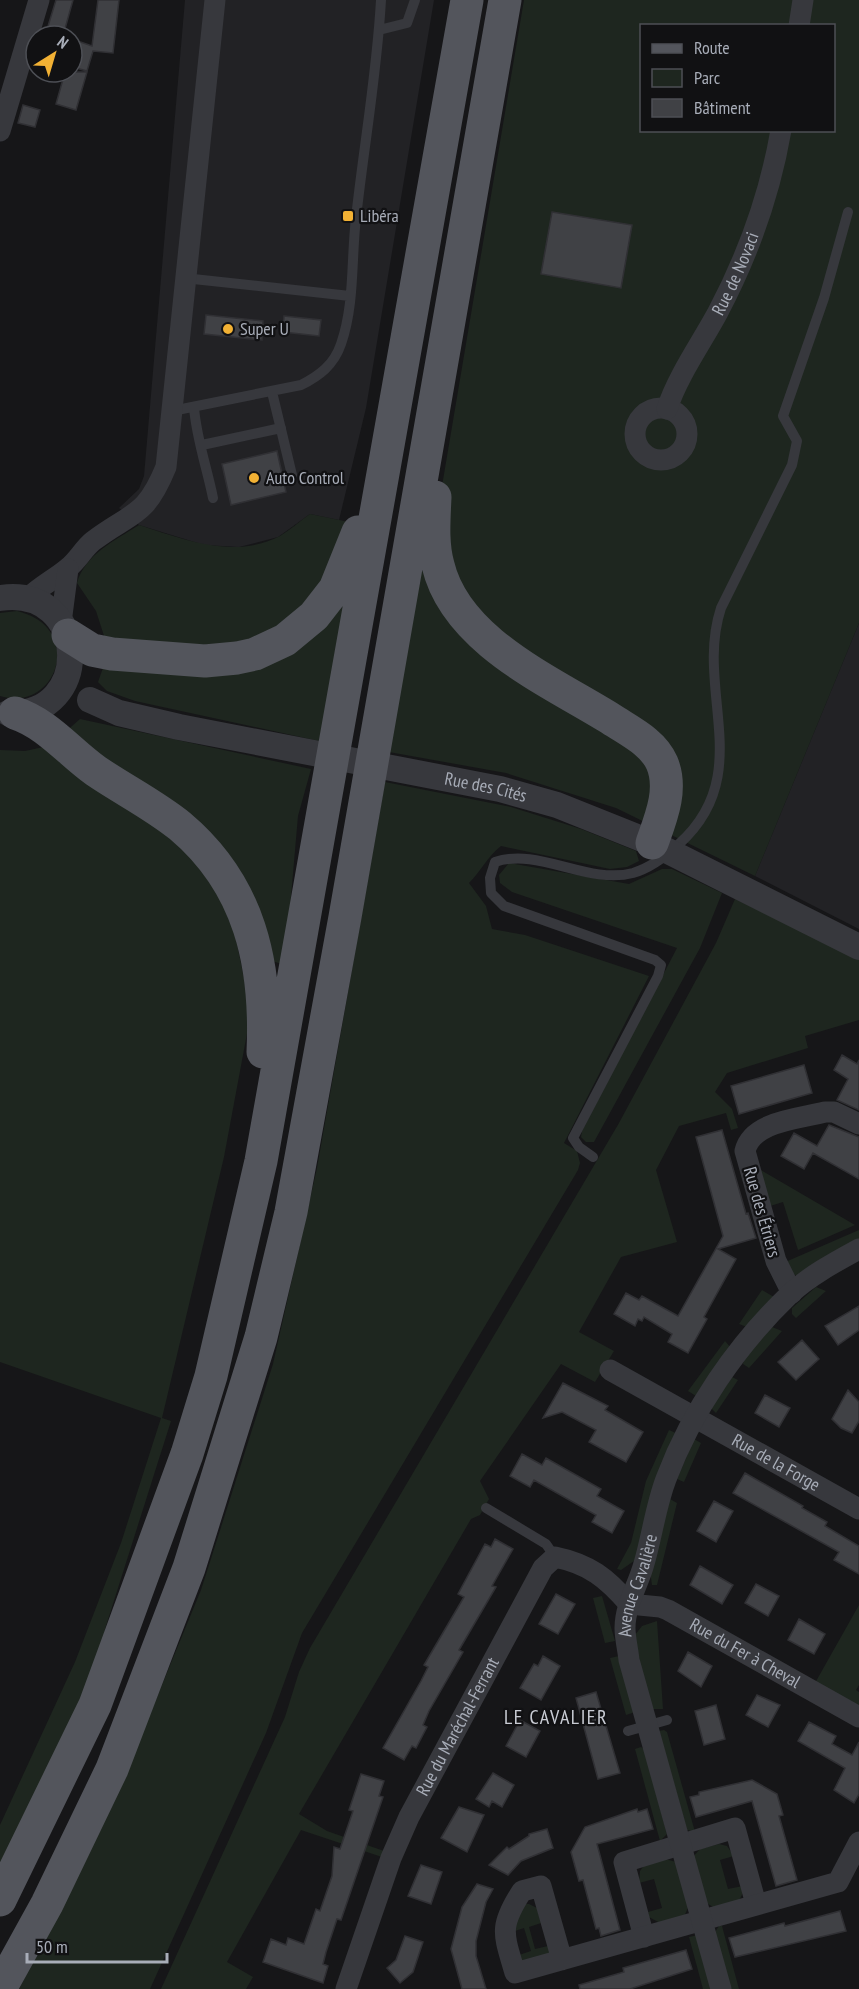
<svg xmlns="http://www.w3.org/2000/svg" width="859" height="1989" font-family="'PT Sans Narrow',sans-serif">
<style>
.built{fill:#222225}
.green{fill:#1e261f;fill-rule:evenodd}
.building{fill:#404145;stroke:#303034;stroke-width:1.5}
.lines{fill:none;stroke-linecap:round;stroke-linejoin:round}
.service{stroke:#37383d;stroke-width:10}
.minor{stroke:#37383d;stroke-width:21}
.tertiary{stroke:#37383d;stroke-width:26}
.primary{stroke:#53555c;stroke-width:33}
.poi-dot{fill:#f2b134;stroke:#111113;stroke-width:2}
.labels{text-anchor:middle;stroke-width:4.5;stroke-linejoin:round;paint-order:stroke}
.poi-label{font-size:18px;fill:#a8adb8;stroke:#111113;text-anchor:start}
.street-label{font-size:18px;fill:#a8adb8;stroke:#111113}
.neighbourhood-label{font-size:20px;letter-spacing:1.5px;fill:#c9ccd4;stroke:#111113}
</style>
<rect width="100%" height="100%" fill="#161618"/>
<path class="built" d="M185,0H434L366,408L339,520L310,514L278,537L239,547L204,545L139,525L119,508L139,489L144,476Z
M859,623V929L755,876Z"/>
<path class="green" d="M524,0H859V623L755,876L616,808L506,773L389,752L419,571H424L441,492ZM642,26H834V130H642Z
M310,514L349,522L324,590L250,646L106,642L96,611L77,583C85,554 116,540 139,525C183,539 234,560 280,536C290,530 300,521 310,514Z
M349,595L319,741L135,701L107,691L98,682L104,665L203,667Z
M17,611C87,628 56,714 0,696V613Z
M80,719L311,769L298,816L285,965L269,960L261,927L64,733Z
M48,746L183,846L230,910L251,1012L224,1157L162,1418L171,1421L105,1629L101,1658L0,1880V1825L75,1662L121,1543L161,1418L0,1362V750L25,751Z
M385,782L511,807L581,829L636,851L639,861L627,867L610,869L501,846C487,857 481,871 469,883L486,906L492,929L525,935L649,976L564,1143L577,1151L580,1163L578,1170L302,1633L266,1733L150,1989H19L115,1799L201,1590L273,1364L317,1168Z
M509,863L629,884L662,869H672L722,893L700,948L594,1142H586L581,1137L582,1131L677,948L512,892L500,883L499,875Z
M735,899L859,959V1020L805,1036L808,1048L727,1073L715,1092L732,1109L738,1128L731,1130L726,1113L679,1126L656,1170L677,1242L621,1257L579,1332L614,1351L595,1382L561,1364L480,1481L489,1499L480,1515L471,1519L299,1814L327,1831L384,1851L382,1857L301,1830L227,1962L253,1977L246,1989H161L285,1717L299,1672L310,1648L619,1123L716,943Z
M759,1169L855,1225L798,1250L783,1202L767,1207Z
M859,1230V1240L799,1276L792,1274L783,1263Z
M816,1287L826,1291L796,1318L792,1314V1308Z
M762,1290L774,1297L747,1327L739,1324Z
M772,1327L782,1331L749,1368L743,1364L744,1359Z
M725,1341L731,1348L696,1396L688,1391Z
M732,1377L738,1380L716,1413L711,1408Z
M669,1430L678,1434L640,1548L634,1561L621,1570L617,1569L631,1543L646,1481Z
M694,1439L701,1443L684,1482L677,1479Z
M670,1499L677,1503L657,1585H652L650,1571Z
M602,1596L615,1641L605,1643L593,1598Z
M859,1605V1685L856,1690L859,1692V1708L815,1683Z
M657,1621L663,1709H652L645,1690L635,1635L642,1626Z
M619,1656L635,1712L626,1715L610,1658Z
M664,1730L667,1732L695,1832L687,1830L659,1731Z
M641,1747L644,1749L667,1834L660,1841L635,1749Z
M719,1844L727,1846L734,1856L720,1860L728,1889L743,1886L744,1890L739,1901L715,1908L703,1901L692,1858L700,1849Z
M665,1859L676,1862L689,1905L684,1917L660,1923L649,1917L648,1912L662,1908L654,1879L639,1883L640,1871L645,1864Z
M524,1904H529L537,1908L541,1923L529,1927L535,1949L548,1946L550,1954L521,1963L519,1955L531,1951L524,1928L512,1932Z
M719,1926H722L739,1989H729L715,1932Z
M698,1935L713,1989H703L689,1937Z"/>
<path class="building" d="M56,0H73L63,36H45Z
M98,0H119L113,53L93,51L87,71L72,67V39L92,46Z
M65,72H87L76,110L56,104Z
M23,105L40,110L35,127L18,123Z
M552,212L632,225L621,288L541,274Z
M206,315L263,321L262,340L204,334Z
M284,316L321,320L319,336L283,332Z
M277,451L286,492L231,505L222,464Z
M842,1055L857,1064L859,1060V1110L837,1100L848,1079L834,1070Z
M804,1065L812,1093L739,1114L731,1086Z
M829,1125L859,1137V1179L813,1153L804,1169L781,1156L794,1133L817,1146Z
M722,1130L746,1214L748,1213L756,1238L718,1249L736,1259L704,1317L707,1319L688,1353L668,1342L672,1334L644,1317L642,1321L638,1319L635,1326L614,1314L626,1293L639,1300L642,1296L678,1316L723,1236L696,1137Z
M859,1306V1330L838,1345L825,1326Z
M802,1340L819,1359L796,1380L778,1362Z
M563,1383L608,1406L605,1410L643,1432L626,1462L589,1442L596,1430L562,1412L543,1418Z
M848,1390L859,1402V1421L852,1433L841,1428L832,1419Z
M765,1395L790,1408L779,1427L755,1413Z
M522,1454L542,1465L546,1458L601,1489L597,1496L624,1511L612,1533L592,1522L596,1515L534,1480L530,1487L510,1476Z
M745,1473L803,1506L802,1508L827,1522L825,1526L859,1546V1574L834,1560L839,1552L733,1493Z
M714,1501L733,1511L716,1542L697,1531Z
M495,1539L513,1549L492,1586L496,1587L459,1650L463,1652L429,1711L423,1725L427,1727L416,1748L412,1746L404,1760L383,1748L421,1681L428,1667L424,1665L464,1597L458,1594L485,1544L491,1547Z
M700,1566L733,1585L722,1604L690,1585Z
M756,1584L779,1596L768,1616L745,1603Z
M556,1594L575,1604L558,1634L539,1624Z
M799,1619L825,1634L814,1654L788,1640Z
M688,1652L712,1666L701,1687L678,1671Z
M543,1656L560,1666L541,1700L520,1688L534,1664L538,1666Z
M596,1692L620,1773L598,1779L576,1698Z
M757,1695L780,1705L768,1727L746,1715Z
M716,1705L725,1739L704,1745L695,1711Z
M520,1720L540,1731L526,1757L506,1746Z
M809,1722L836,1736L832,1744L852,1755L859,1742V1794L854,1803L834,1790L845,1768L798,1741Z
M493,1773L514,1785L502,1807L492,1801L489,1807L476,1799Z
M361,1774L384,1781L379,1796L383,1797L341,1920L337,1919L326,1952L323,1964L328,1966L323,1983L263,1962L271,1939L286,1945L288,1938L304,1944L316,1909L320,1911L332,1876L334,1847L340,1849L353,1811L349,1810Z
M752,1780L777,1794L783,1815L779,1816L797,1880L776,1886L752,1801L696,1817L690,1797L699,1795V1792Z
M459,1807L484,1815L467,1852L441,1838Z
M637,1809L638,1812L647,1809L653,1829L597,1844L620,1930L601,1936L599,1928L596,1929L583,1880L579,1881L571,1852L585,1827Z
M547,1829L553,1848L521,1861L508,1875L489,1865L507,1847L509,1849L529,1836V1834Z
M421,1865L442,1872L431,1904L408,1896Z
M477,1884L493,1889L486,1902L476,1941V1956L486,1989H462L451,1949L462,1907Z
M840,1911L846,1931L735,1957L729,1938L784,1923L785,1926Z
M405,1936L423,1942L413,1972L400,1983L387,1968L396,1960Z
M686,1950L692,1969L630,1989H580L579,1985L624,1972L623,1968Z"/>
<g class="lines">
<path class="service" d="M379,30L407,23L415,0
M184,278L350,296
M272,392L292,475
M194,407C196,437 207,468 213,498
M172,411L301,385C319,376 334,365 341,344C355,304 351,259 356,218C364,145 377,73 381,0
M202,445L281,428
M593,1157L579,1147L573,1138L658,976L661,965L655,960L504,906L491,893L490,878L495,862C539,847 587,885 633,873C650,868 666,856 679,844C757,774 694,690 721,608L792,465L797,441L783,416L824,298L848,212
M486,1508L546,1544L555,1557
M628,1731L667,1720"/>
<g class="minor">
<path d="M799,26L803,0"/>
<path d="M0,131L39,0"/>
<circle cx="661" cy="434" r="26"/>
<path id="s1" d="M667,409C677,377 702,342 718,312C748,255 770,194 781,130"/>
<path d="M27,599C40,586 55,579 68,568C78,560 84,548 93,541C133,511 145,518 166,467L215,0"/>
<path d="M61,623L68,569"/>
<path d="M792,1293L776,1261L745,1151C752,1121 799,1119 825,1112H834L859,1124"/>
<path id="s2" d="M610,1370L859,1509"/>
<path d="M644,1937L624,1862L735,1828L756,1904"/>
<path d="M562,1960L541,1886L522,1891C498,1928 504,1934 515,1973C623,1943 730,1912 838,1882L859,1842"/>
<path id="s3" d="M346,1989L391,1858L409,1817L543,1568L555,1557C589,1564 607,1578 629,1604L660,1607L668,1610L859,1717"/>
<path id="s4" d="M721,1989L629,1660C628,1650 625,1638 625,1628C625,1606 637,1587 643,1567C652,1538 655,1508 666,1479C692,1410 737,1345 790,1294C809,1276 837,1261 859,1249"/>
</g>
<g class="tertiary">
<path d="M0,598C90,585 94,718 8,713"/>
<path id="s5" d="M90,700L119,713L179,727L500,789L557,805L652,843L859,947"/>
</g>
<path class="primary" d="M435,497C434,520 432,544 438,565C456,641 550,681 611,719C629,731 653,742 662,763C673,789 661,818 652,843
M68,635L92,650L112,654L205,661L237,658L255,654L285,640L314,616L335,589L358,532
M15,713C48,724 69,752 96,771C124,790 154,805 180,826C250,885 267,964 263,1052
M0,1900L95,1705L187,1454L211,1376L261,1161L467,0
M0,1989L47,1904L112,1769L189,1568L261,1337L291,1212L345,917L505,0"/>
</g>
<g class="poi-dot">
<rect x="342" y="210" width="12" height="12" rx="3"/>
<circle cx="228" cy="329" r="6"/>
<circle cx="254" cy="478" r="6"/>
</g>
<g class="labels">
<g class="poi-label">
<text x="360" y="222">Libéra</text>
<text x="240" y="335">Super U</text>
<text x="266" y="484">Auto Control</text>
</g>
<g class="street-label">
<text dy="6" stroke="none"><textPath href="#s1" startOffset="152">Rue de Novaci</textPath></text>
<text dy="6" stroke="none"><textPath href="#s5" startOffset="406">Rue des Cités</textPath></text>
<text transform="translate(762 1212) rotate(74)" y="6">Rue des Étriers</text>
<text dy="6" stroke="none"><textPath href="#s2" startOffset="190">Rue de la Forge</textPath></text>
<text dy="6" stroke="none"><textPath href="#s4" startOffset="418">Avenue Cavalière</textPath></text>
<text dy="6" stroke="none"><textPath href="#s3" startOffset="700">Rue du Fer à Cheval</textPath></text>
<text dy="6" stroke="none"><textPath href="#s3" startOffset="286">Rue du Maréchal-Ferrant</textPath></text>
</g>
<g class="neighbourhood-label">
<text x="556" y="1724">LE CAVALIER</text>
</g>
</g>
<rect x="640" y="24" width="195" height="108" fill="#111113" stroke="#4d4f55" stroke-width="1.5"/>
<rect x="652" y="44" width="30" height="9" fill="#53555c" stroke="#4d4f55" stroke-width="1.5"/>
<text x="694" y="54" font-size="18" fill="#a8adb8">Route</text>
<rect x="652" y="69" width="30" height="18" fill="#1e261f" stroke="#4d4f55" stroke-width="1.5"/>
<text x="694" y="84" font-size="18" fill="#a8adb8">Parc</text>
<rect x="652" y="99" width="30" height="18" fill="#404145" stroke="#4d4f55" stroke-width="1.5"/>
<text x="694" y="114" font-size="18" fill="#a8adb8">Bâtiment</text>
<g transform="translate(54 54) rotate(37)"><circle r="28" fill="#111113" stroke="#4d4f55" stroke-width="1.5"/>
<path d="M0-4.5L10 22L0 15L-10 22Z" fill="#f2b134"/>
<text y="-9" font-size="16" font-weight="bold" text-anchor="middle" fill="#a8adb8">N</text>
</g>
<path d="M27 1953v9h140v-9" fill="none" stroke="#a8adb8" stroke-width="3"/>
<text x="36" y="1953" font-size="18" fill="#a8adb8" stroke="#111113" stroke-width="4.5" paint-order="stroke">50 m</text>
</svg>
